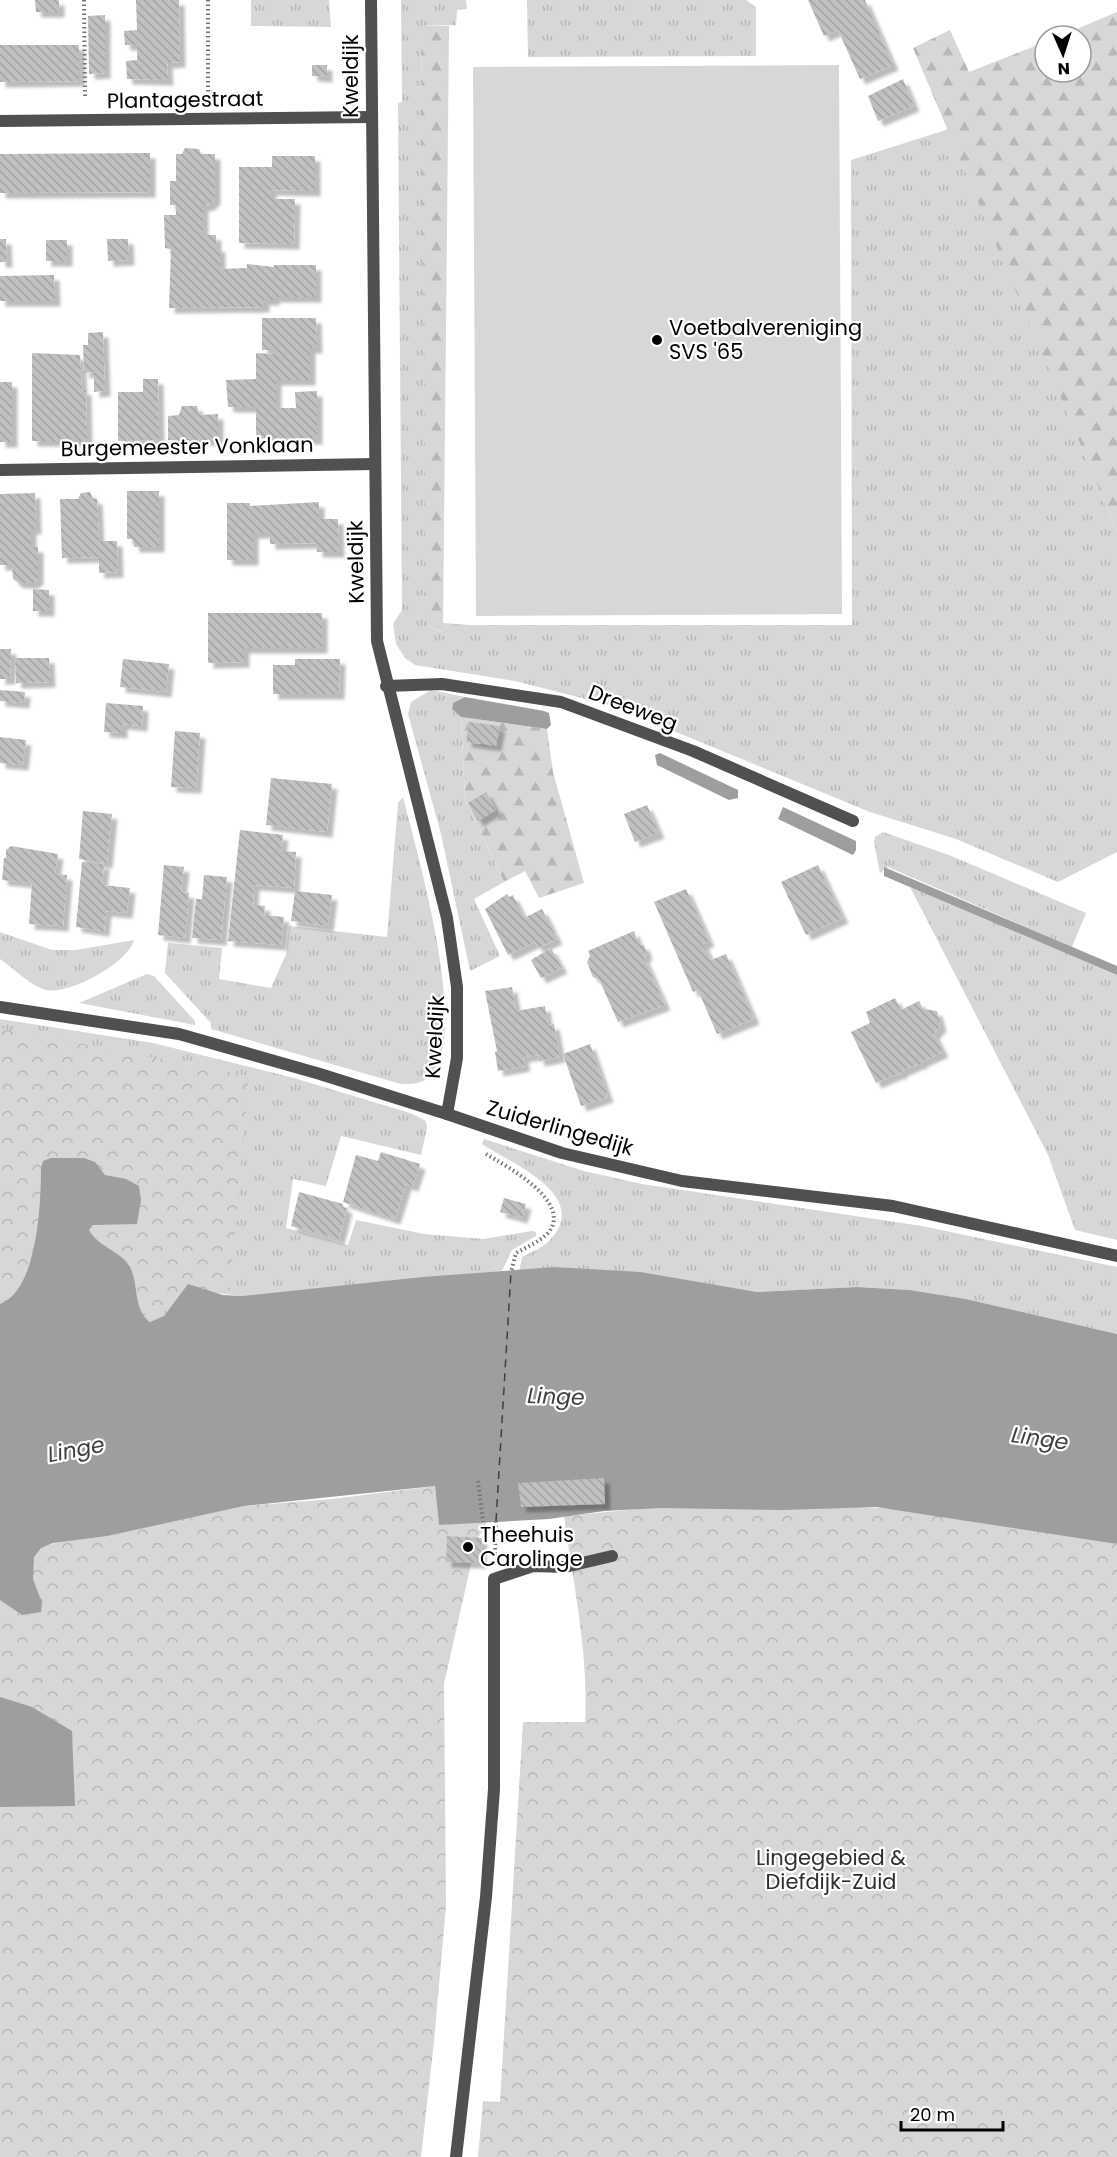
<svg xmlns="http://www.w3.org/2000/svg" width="1117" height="2157" font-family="Poppins,sans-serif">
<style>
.grass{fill:url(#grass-tufts)}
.forest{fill:url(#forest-firs)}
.park{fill:url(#park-crowns)}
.pitch{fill:#d7d7d7}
.water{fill:#9e9e9e}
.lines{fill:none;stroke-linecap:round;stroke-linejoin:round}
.ferry{stroke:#3f3f3f;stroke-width:1.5;stroke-dasharray:8 6;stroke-linecap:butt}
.building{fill:url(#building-back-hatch);filter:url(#shadow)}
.path{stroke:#727272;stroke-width:4;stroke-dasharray:1.5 3;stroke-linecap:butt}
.service{stroke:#505050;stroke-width:12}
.minor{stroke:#505050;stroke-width:12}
.tertiary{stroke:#505050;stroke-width:12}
.poi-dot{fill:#000;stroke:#fff;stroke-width:2}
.labels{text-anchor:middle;stroke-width:4.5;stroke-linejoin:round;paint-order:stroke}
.street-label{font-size:21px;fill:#000;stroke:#fff}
.poi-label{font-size:21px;fill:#000;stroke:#fff;text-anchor:start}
.park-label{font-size:21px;fill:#2e2e2e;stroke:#fff}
.water-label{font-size:22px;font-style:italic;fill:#3f3f3f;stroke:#fff}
</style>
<defs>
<pattern id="grass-tufts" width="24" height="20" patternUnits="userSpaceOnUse" patternTransform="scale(1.5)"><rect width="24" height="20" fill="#d7d7d7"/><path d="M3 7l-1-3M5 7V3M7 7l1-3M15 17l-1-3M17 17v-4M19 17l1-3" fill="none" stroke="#b7b7b7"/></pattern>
<pattern id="forest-firs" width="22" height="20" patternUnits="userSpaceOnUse" patternTransform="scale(1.5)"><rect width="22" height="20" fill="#d7d7d7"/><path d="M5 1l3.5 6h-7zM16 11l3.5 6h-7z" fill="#b7b7b7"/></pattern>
<pattern id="park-crowns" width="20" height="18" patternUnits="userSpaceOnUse" patternTransform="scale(1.5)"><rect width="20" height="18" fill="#d7d7d7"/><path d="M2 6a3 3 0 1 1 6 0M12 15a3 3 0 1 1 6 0" fill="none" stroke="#b7b7b7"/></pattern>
<pattern id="building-back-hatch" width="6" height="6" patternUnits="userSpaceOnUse" patternTransform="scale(1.5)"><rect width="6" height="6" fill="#c0c0c0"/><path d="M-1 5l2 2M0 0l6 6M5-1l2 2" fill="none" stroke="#a3a3a3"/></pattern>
<filter id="shadow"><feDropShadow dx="5.5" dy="5.5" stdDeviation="1.5" flood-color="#0004"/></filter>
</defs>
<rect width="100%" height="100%" fill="#fff"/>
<path class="grass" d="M251,0H329L331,27L251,26Z
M401,0H466L467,9L457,10L456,25L421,26L428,626L442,632L443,623L469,625H852L851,160L949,129L1117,531V852L1058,882L956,839L870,812L613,706L515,681L415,665L405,658L396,644L393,624L402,610L398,103L402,102Z
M527,0H746L756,7V56L528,57Z
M431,690L465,697L453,703L452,709L461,717L465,798L504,882L474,899L500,956L470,971L441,834L408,714L411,702Z
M403,797C416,850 473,1039 428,1078C421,1084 410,1084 401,1084L211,1029V1023L165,973L168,943L222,948L219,979L271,988L286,954L289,926L387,937L398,803Z
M883,832L949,855L1086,913L1072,947L888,867L880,873L874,842L875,837Z
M910,887L1117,975V1240L1075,1230L1048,1155Z
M0,932L52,950H76L134,940C127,964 69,995 46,990C31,986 13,968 0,959Z
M147,974L154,976L195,1021V1025L79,1003Z
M0,1019L153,1043L294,1078L410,1113L426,1121L427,1128L421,1155L341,1136L326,1186L293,1179L286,1228L348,1245L356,1220L424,1234L483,1239L532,1231L536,1232V1236L512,1250L502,1271L241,1296L216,1293L172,1306L164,1316L153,1323L145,1319L139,1311L0,1304Z
M484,1139L584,1171L642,1184L922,1226L1117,1267V1334L966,1299L910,1290L857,1287L757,1292L681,1280L555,1267L519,1272L522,1257C531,1252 543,1248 550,1240C592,1195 510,1163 482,1144Z"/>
<path class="forest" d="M1117,12V531L913,48L950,30L969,72L1045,42V72H1081V36H1060Z
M421,26H449L443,632L428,626L426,613Z
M461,717L547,729L553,772L584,883L539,898L525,871L504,882L465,798Z"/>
<path class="park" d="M0,1028L249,1076L230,1289L74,1337L0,1353Z
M435,1486L439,1525L487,1521L476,1542L444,1684L446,1906L434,2042L421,2157H0V1560L68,1539L107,1535L244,1506L332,1499Z
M729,1506C772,1509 814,1506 857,1507C942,1509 1034,1530 1117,1544V2157H478L483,2101L500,2102L523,1722H585C589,1653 573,1584 564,1516L661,1507Z"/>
<path class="pitch" d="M839,65L842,614L476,616L473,67Z"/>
<path class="water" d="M465,697L544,711L549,713L551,725L547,729L461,717L452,709L453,703Z
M660,753L738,790V798L729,800L657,765L655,755Z
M783,807L856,841V850L853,855L778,819Z
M884,867L1117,966V975L884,876Z
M51,1158H84L95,1162L105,1175L126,1179L139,1186L141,1200L137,1224L93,1225L89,1230C98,1247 121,1251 130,1267C139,1285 133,1310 150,1322L164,1316L188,1284L223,1295L241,1296L423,1277L555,1267L640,1272L757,1292L857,1287L910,1290L966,1299L1117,1334V1544L876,1507L783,1510L661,1508L604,1511L549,1519L439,1525L435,1486L244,1506L107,1536L53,1543L41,1548L34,1557L33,1579L42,1603L41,1612L22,1615L0,1600V1304C38,1290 41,1202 41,1169L43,1161Z
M0,1697L32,1707L72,1731L75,1806L0,1807Z"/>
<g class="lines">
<path class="ferry" d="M496,1521L511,1272"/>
</g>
<path class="building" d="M35,0H59V12H36Z
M136,0H179L180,62L167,63L168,80L127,79L126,61L137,60V45H125L124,31L137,30Z
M808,0H865L893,65L860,79L838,30L824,36Z
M105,15V73L89,74L88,16Z
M0,45H79V81L0,82Z
M312,65H327V77L312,76Z
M903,79L914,106L878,121L868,96Z
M185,148L199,149L201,154H215V199L209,205L203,206V235H216V247H220V269L247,268V264L274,267V265H316V297H274V300H264V307L169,308L171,249L165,248L164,215H176V205H170V181H176V154H182Z
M150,153V192L0,193V154Z
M272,156H315V191L271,190V199H295L294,244L239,243V167H272Z
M0,239H6L7,262H0Z
M107,239H128L129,260L108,261Z
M46,240H67V261H46Z
M54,275L55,301H0V276Z
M262,318H316L317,348H310V380H276V408H296L295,392L317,391V439L256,438V407H228L226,380L256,379V353L275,354V350H262Z
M103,332L105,391L94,392V372L84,373L83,345H88V333Z
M32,353L80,355L82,390H86L87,441H32Z
M143,379H158L159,440L118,441V392H143Z
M0,382H12V442H0Z
M182,406H197L199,415L218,414V440H168V416L179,415Z
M127,491H159V547H134L133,539H127Z
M90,492L93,499H97L99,541H117L118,572L99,573V557L62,558L60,499H78L81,493Z
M35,493L36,529H31V547H38V579L33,583H19L13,579L12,565H0V494Z
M319,502V519H338L339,552H317V543L270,544V533H253V560H227V503H250V506Z
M33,589L49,590V611H33Z
M208,613H322V648H244V662L208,663Z
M0,649H11L10,679H0Z
M15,658H49L50,682L16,683Z
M123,659L169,664L166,692L120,687Z
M295,659H340L339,694H273V665H295Z
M0,690L25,692L24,703L0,701Z
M106,703L143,706L142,726L122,724V733L104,732Z
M469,722L500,726L496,746L466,742Z
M175,731L200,733L196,788L171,787Z
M0,737L26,740L23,765L0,763Z
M271,778L332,784L327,832L266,825Z
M486,792L496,810L478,821L468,803Z
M647,805L659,833L635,842L624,814Z
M83,811L112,814L107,863L79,859Z
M240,830L283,835L281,851L296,852L294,888L254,885L253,905L265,906L264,915L284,917L281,945L228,941Z
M11,846L58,854L55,874L67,875L63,926L29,924L32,883L2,880L4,858H6V850Z
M82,862L104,864L102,885L130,888L127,913L106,911L104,931L76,927Z
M164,865L184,867L181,892L189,893L185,938L158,935Z
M818,865L843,918L806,935L781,882Z
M204,875L227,877L221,940L192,938L196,899H202Z
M686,889L709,941L703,944L711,960L726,954L754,1019L717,1034L698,990L693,992L654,902Z
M295,891L332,895L328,926L291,921Z
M507,894L509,897L513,895L524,918L542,909L557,939L538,948L535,942L508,955L485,909Z
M634,931L638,944L644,945L647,954L644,958L665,1005L618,1022L599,979L593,977L587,962L590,956L588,951Z
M551,948L562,968L541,978L531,960Z
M512,987L516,1011L545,1006L548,1025L554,1024L560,1057L539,1061L538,1055L523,1057L525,1066L498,1071L495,1052L497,1051L485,991Z
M895,998L901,1010L919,1001L923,1009L937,1011L941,1026L934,1034L943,1052L921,1062L922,1064H918L902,1071L900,1075L899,1073L876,1083L851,1032L870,1023L866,1012Z
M590,1044L608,1097L581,1106L563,1054Z
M381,1152L420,1164L413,1186L406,1184L395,1219L343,1202L356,1155L378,1161Z
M299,1192L343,1204V1207L347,1208L339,1239L291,1226Z
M504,1198L526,1204L522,1218L500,1212Z
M604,1478L605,1504L521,1507L518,1483Z
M447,1536L482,1538L481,1563L446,1562Z"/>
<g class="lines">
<path class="path" d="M84,0L85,99
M208,0V95
M486,1154C506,1166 574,1202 548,1233C539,1242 527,1247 516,1253L511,1272
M478,1481L483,1522
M495,1554L496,1521"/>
<path class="service" d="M456,2157L486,1897L494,1789V1579L533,1566L565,1567L612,1556"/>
<path class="minor" d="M0,121L371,117
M0,470L375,464
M386,686L442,684L561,702L693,751L853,821
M447,1114L562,1153L682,1181L893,1206L1117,1256"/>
<path class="tertiary" d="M0,1007L179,1034L320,1074L447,1114L457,1058V987L447,918L377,641L371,0"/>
</g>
<g class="poi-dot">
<circle cx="657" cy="340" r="6"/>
<circle cx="468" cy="1547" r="6"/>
</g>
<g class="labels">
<g class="street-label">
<text transform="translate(351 76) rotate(-90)" y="7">Kweldijk</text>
<text transform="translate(185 100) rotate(-1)" y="7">Plantagestraat</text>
<text transform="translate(187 447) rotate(-1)" y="7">Burgemeester Vonklaan</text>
<text transform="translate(356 562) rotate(-91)" y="7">Kweldijk</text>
<text transform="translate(633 708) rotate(21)" y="7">Dreeweg</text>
<text transform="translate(435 1037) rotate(-87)" y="7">Kweldijk</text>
<text transform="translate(560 1128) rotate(16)" y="7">Zuiderlingedijk</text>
</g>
<g class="poi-label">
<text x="669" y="335">Voetbalvereniging<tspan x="669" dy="24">SVS '65</tspan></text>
<text x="480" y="1542">Theehuis<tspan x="480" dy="24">Carolinge</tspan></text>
</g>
<g class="park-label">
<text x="831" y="1865">Lingegebied &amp;<tspan x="831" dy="24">Diefdijk-Zuid</tspan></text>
</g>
<g class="water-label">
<text transform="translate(556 1396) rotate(2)" y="8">Linge</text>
<text transform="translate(1040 1438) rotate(8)" y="8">Linge</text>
<text transform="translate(76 1449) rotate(-11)" y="8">Linge</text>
</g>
</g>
<g transform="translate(1063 54) rotate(177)"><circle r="28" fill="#ffffff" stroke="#999999" stroke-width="1.5"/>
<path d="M0-4.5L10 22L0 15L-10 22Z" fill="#000000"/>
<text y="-9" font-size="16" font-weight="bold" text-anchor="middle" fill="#000000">N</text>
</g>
<path d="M901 2121v9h102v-9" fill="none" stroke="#000000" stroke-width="3"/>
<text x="910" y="2121" font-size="18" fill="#000000" stroke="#ffffff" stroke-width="4.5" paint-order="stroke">20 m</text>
</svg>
